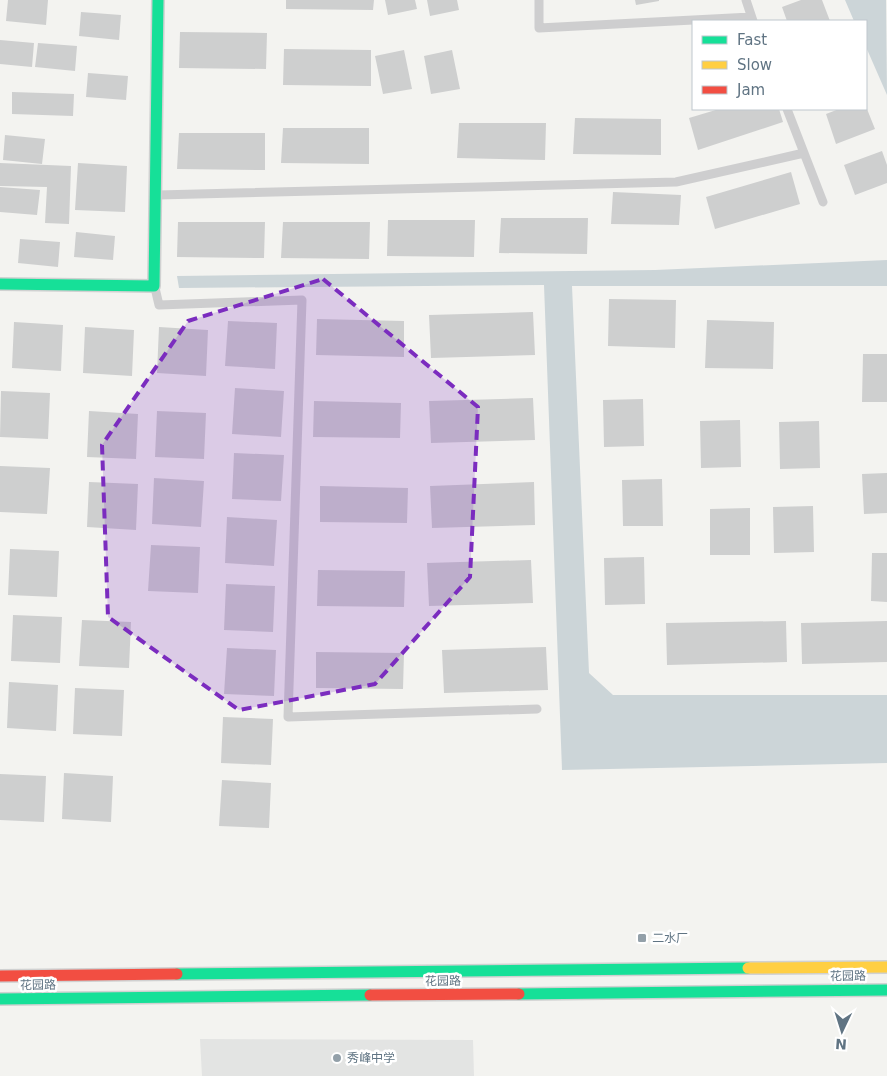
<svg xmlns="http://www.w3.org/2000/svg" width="887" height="1076" font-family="'DejaVu Sans','Noto Sans SC',sans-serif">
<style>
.built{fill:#e3e4e3}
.water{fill:#ccd5d8}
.building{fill:#cecfcf}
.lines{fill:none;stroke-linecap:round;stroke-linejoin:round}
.fast-casing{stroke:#d0d1d1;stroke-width:14}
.slow-casing{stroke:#d0d1d1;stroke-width:14}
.jam-casing{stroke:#d0d1d1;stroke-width:14}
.lane{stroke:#cececf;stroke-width:9}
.fast{stroke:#16e098;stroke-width:11}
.slow{stroke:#ffcf43;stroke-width:11}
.jam{stroke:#f24e42;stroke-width:11}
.marked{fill:#7b2cbf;fill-opacity:0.2;stroke:#7b2cbf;stroke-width:4;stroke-dasharray:10 6;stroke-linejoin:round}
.poi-dot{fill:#93a0a9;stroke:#fff;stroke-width:2}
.labels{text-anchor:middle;stroke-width:5;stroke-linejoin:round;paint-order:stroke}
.poi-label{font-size:12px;fill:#607483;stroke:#fff;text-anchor:start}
.street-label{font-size:12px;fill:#607483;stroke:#fff}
</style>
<rect width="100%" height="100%" fill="#f3f3f0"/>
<path class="built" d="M200,1039L473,1040L474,1076H202Z"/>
<path class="water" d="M845,0H886L887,95L866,47V21H854Z
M887,260V286H572L589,673L613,695H887V763L562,770L544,285L179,288L177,276L655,270Z"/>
<path class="building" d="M8,0H48L46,25L6,21Z
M286,0H374L373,10L286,9Z
M385,0H415L417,9L388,15Z
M427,0H457L459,10L430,16Z
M635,0H659V1L636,5Z
M801,0H822L830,21H787L782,7Z
M81,12L121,15L119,40L79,36Z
M180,32L267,33L266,69L179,68Z
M0,40L34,43L32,67L0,64Z
M38,43L77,46L75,71L35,67Z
M284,49L371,50V86L283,85Z
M404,50L412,89L383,94L375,56Z
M452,50L460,89L431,94L424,56Z
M88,73L128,76L126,100L86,97Z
M12,92L74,94L73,116L12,114Z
M719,109H779L783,122L698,150L689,118Z
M839,109H867L875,129L836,144L826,114Z
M575,118L661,119V155L573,154Z
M459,123H546L545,160L457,158Z
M283,128H369V164L281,163Z
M179,133H265V170L177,169Z
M5,135L45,139L42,164L3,160Z
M882,151L887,165V183L855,195L844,165Z
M0,163L71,166L69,224L45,223L47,187L0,186Z
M78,163L127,166L125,212L75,210Z
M791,172L800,204L715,229L706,197Z
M0,187L40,190L37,215L0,212Z
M613,192L681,195L679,225L611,224Z
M501,218H588L587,254L499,253Z
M388,220H475L474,257L387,256Z
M178,222H265L264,258L177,257Z
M283,222H370L369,259L281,258Z
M76,232L115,236L113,260L74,257Z
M20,239L60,242L58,267L18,263Z
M609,299L676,300L675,348L608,346Z
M533,312L535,355L431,358L429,315Z
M317,319L404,321V357L316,355Z
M707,320L774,322L773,369L705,368Z
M228,321L277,323L275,369L225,366Z
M14,322L63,325L61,371L12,368Z
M85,327L134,330L132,376L83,373Z
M159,327L208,330L206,376L157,373Z
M863,354H887V402H862Z
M235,388L284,391L281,437L232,434Z
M1,391L50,393L48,439L0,437Z
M533,398L535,440L431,443L429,401Z
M643,399L644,446L604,447L603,400Z
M314,401L401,403L400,438L313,437Z
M89,411L138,414L136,459L87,457Z
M157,411L206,413L204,459L155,457Z
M740,420L741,467L701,468L700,421Z
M819,421L820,468L780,469L779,422Z
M234,453L284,455L281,501L232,499Z
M0,466L50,468L47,514L0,512Z
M887,473V513L864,514L862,474Z
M154,478L204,481L201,527L152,524Z
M662,479L663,526H623L622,480Z
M89,482L138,484L136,530L87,527Z
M534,482L535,525L432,528L430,486Z
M320,486L408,488L407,523L320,522Z
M813,506L814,552L774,553L773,507Z
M750,508V555H710V509Z
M227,517L277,520L274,566L225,563Z
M151,545L200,547L198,593L148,591Z
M10,549L59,551L57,597L8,595Z
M872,553H887V602L871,601Z
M644,557L645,604L605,605L604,558Z
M531,560L533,603L429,606L427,563Z
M318,570L405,571L404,607L317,606Z
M226,584L275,586L273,632L224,630Z
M13,615L62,617L60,663L11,661Z
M82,620L131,622L129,668L79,666Z
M786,621L787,662L667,665L666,623Z
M887,621V662L802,664L801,623Z
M546,647L548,690L444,693L442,650Z
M227,648L276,650L274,696L224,694Z
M316,652L404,653L403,689L316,688Z
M9,682L58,685L56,731L7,728Z
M75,688L124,690L122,736L73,734Z
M223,717L273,719L271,765L221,763Z
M64,773L113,776L111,822L62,819Z
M0,774L46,776L44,822L0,820Z
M222,780L271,783L269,828L219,826Z"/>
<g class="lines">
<g class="fast-casing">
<path id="fast" d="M0,284L154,286L158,0
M177,974L748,968
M519,994L887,990
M0,999L370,995"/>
</g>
<g class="slow-casing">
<path id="slow" d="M748,968L887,967"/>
</g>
<g class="jam-casing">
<path id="jam" d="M0,976L177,974
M370,995L519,994"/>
</g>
<path class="lane" d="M539,0V28L751,17
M746,0L753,21
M787,109L823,202
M158,195L676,182L804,153
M155,288L159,305L302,300L288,717L537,709"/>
<use href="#fast" class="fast"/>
<use href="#slow" class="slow"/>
<use href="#jam" class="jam"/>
</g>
<path class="marked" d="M323,279L478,407L470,577L375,684L239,710L108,617L102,445L188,321Z"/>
<g class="poi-dot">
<rect x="637" y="933" width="10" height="10" rx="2.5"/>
<circle cx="337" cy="1058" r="5"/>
</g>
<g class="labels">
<g class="poi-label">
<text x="652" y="942">二水厂</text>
<text x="347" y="1062">秀峰中学</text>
</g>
<g class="street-label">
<text transform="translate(848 976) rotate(-1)" y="4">花园路</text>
<text transform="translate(443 981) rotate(-1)" y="4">花园路</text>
<text transform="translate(38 985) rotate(-1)" y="4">花园路</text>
</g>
</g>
<rect x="692" y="20" width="175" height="90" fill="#ffffff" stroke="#bfc7cd"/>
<rect x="702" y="36" width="25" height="8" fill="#16e098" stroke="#bfc7cd"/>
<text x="737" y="45" font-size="15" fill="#607483">Fast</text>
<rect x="702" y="61" width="25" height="8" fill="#ffcf43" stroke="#bfc7cd"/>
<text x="737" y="70" font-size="15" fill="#607483">Slow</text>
<rect x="702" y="86" width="25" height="8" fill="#f24e42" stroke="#bfc7cd"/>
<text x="737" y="95" font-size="15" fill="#607483">Jam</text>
<g transform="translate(842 1031) rotate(184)" stroke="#ffffff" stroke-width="4" paint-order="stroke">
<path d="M0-4L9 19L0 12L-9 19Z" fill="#607483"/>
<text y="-8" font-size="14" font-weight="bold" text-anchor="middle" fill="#607483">N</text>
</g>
</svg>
